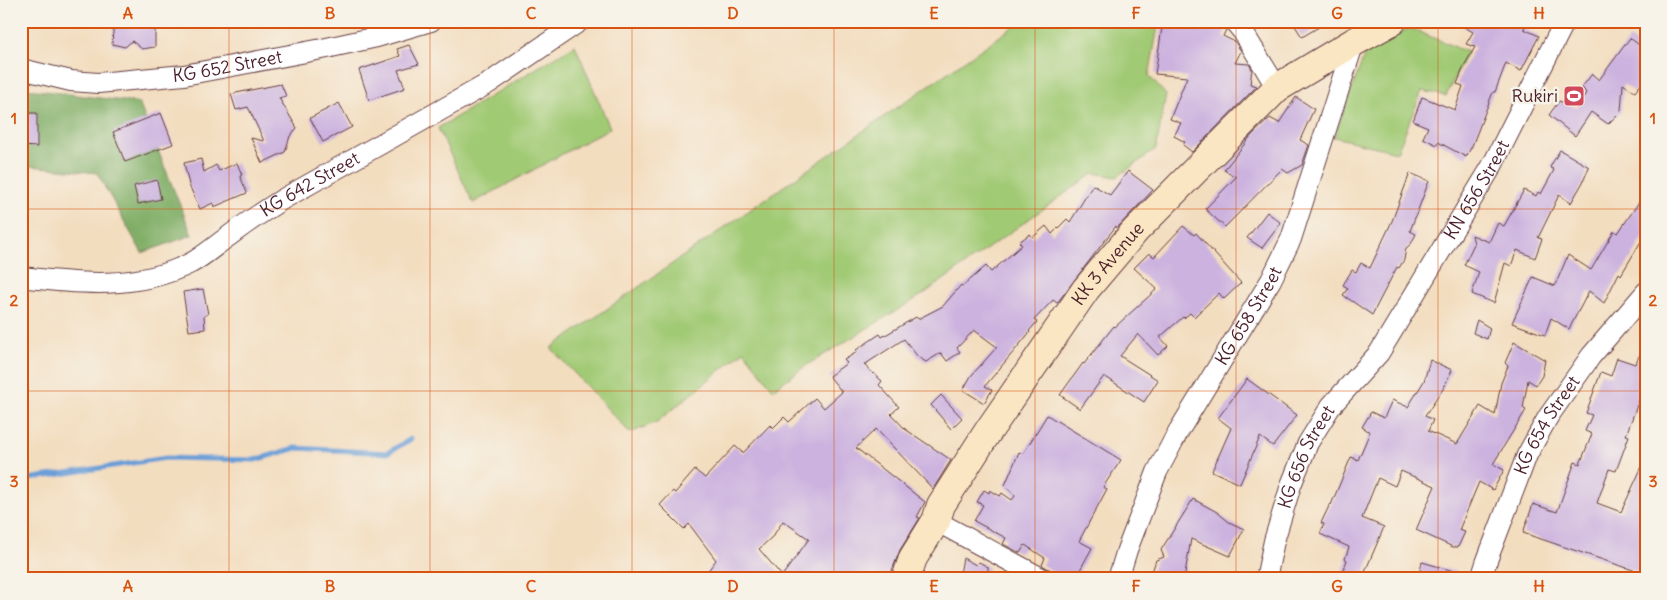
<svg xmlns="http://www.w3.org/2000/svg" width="1667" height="600" font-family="Delius,sans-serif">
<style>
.green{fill:#a1ca75;stroke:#767450}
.forest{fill:#80ae66;stroke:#656648}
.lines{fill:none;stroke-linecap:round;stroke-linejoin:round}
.stream{stroke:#6b9ed7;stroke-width:5}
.building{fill:#ccb2df;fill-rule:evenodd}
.street-casing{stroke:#633c41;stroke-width:22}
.secondary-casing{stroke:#633c41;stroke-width:30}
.street{stroke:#fff;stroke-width:20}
.secondary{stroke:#fbe6c4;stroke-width:28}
.grid{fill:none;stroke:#d8530f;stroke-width:1;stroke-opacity:0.55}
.labels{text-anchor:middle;stroke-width:5;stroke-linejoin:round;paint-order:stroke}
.street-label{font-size:18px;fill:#4a1f2b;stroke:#f7f3e8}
.poi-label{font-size:18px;fill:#4a1f2b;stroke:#f7f3e8;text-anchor:end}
.neatline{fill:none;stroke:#d8530f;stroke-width:2}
.grid-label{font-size:16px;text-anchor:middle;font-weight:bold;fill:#d8530f}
</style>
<rect width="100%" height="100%" fill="#f7f3e8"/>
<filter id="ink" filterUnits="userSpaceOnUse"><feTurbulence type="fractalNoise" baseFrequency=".02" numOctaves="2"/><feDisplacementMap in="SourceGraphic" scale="10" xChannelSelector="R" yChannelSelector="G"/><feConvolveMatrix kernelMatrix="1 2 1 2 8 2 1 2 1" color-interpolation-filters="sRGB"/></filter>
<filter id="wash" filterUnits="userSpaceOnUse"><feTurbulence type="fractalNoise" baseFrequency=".0096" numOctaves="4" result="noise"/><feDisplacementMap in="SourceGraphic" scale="20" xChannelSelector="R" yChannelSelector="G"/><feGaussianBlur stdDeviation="1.12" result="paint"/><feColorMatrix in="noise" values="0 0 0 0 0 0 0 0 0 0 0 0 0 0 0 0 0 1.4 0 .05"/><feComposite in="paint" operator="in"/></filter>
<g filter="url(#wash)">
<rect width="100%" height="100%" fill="#f3ddbf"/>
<path class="green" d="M1009,21H1159L1149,76L1166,95L1156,149L1117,177L1094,173L922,295L807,365L773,389L744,351L657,422L630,433L551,348L1013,27Z
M1410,28L1467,52L1446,96L1422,91L1397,152L1334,137L1367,48Z
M575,45L610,128L473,203L438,128Z"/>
<path class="forest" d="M21,88L139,103L192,235L142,253L97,173L21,165Z"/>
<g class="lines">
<path class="stream" d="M21,480L166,458L255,460L296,448L387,453L411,439"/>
</g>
<g id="blocks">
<path class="building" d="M114,21H155V47L142,49L132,41L125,47L112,44Z
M1163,21L1222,22L1226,30L1223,36L1235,42L1241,51L1235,63L1249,64L1252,69L1250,84L1257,86L1192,152L1183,145L1185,142L1174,136L1181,123L1170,119L1187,77L1155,74Z
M1292,21H1329L1302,37Z
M1454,21H1526L1524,29L1539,36L1521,71L1506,63L1495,92H1493L1472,146L1466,157L1438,142L1437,145L1423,138L1428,127L1413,121L1422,97L1455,110L1463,86L1457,84L1464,66L1475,47L1466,44L1473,32Z
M1630,38L1646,50V78L1635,92L1623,84L1621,111L1608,124L1591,112L1575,136L1549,115L1559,101L1577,108L1586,93L1582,87L1592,74L1599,80Z
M409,45L419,64L398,70L405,88L369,100L359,70L400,56L397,49Z
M281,84L286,96L279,98L297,128L290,136L285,152L262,163L251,138L264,141L248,107L236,110L231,94Z
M1296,97L1314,109L1300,140L1309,145L1302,165L1288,173L1282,169L1225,227L1205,209L1236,177L1224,170L1251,136L1270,118L1279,123Z
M339,103L352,127L323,142L310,118Z
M21,113H37V147L21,146Z
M161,113L173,144L125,162L113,132Z
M1560,150L1589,167L1583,182L1571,203L1559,195L1538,238L1542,239L1535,258L1517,250L1511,266L1505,263L1494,303L1472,294L1479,272L1464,265L1474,244L1472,235L1489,242L1498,223L1504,226L1524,190L1536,196L1538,192L1541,194L1554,170L1550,167Z
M201,159L204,172L216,165L219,171L237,163L242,175L240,176L247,193L214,207L213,203L200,209L189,185L184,163Z
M1128,171L1153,190L1117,228L1116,226L1057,303L1053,300L1034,320L1037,322L1029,331L1030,332L985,386L992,390L984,403L963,390L971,376L997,347L974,330L957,348L960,352L947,361L941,353L926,362L918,357L904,339L864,365L882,381L879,385L899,407L891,414L905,429L951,460L933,489L876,429L856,448L925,502L917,517L920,518L900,550L891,573L887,571L882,579H702L716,560L689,524L684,529L660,505L673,491L675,493L695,470L705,478L735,446L743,453L770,425L773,428L784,417L789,422L815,398L824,408L842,392L829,376L847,363L844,360L857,352L856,350L880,334L882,337L916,317L918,319L943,306L961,285L963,286L986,266L991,272L1022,245L1019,242L1030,234L1033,237L1046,226L1052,234L1067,219L1070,222L1093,185L1110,195ZM783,521L809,539L782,576L759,549L773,536Z
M1410,173L1429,181L1410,231L1416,234L1411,244L1406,248L1404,260L1399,268L1397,267L1372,315L1343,295L1348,288L1343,285L1352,270L1356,272L1361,263L1370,268L1392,221Z
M157,180L161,199L138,204L134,186Z
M1646,192V233L1621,275L1619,273L1604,303L1589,291L1569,329L1551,318L1545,335L1512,323L1533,277L1555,286L1568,255L1591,270L1614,231L1618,233Z
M1267,212L1281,223L1262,248L1247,238Z
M1183,226L1194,235L1196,233L1241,283L1224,299L1219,293L1194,317L1190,313L1184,318L1183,317L1160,337L1168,346L1158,355L1138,334L1120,356L1158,380L1144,402L1104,376L1080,409L1060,395L1083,363L1084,364L1114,326L1115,327L1157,289L1134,268L1149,253L1154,257Z
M203,289L208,314L204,316L205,329L189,331L183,292Z
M1477,320L1490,328L1487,339L1473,333Z
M1514,342L1545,360L1542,376L1536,385L1528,380L1523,408L1526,410L1493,464L1504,470L1493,490L1479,482L1459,530L1465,532L1458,547H1453L1416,530L1435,486L1401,471L1395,486L1378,478L1362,518L1384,527L1362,579H1340L1347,560L1345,559L1349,547L1320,534L1324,524L1321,523L1330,504L1331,505L1351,457L1358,460L1370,432L1362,427L1371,412L1384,418L1392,400L1408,407L1424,381L1430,360L1452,370L1443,389L1425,416L1433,420L1428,431L1457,444L1480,406L1495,415L1501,383L1508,366L1505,363Z
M1646,343V402L1639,400L1626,435L1629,436L1616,471L1609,469L1597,503L1621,512L1646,458V563L1642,573L1523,533L1533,504L1557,512L1575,462L1580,464L1592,434L1585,431L1592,415L1586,413L1601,372L1611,376L1617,358L1635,364Z
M1247,379L1297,415L1273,446L1260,437L1240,484L1212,471L1231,428L1218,418Z
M941,395L962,418L951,429L931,405Z
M1047,415L1121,460L1103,487L1107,489L1079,541L1092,548L1075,579H1066L1042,565L1045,558L1025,545L1020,553L1003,544L1006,538L974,521L983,505L977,502L984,490L989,493L990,490L1000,496L1002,493L1012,500L1015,496L1005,485L1019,452L1023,454Z
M1193,499L1217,512L1229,522L1244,529L1230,556L1191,539L1184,579H1163L1151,575L1156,560L1164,557L1161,550Z
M963,558L976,565L979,562L988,567V572L1002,579H959Z
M1422,562L1468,575L1467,579H1418Z"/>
</g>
</g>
<g filter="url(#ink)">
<use href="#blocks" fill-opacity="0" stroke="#633c41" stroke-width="1"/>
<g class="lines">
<g class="street-casing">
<g id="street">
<path d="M1234,21L1243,32L1277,88"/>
<path id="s1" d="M21,69L71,81L98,83L184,75L322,49L377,37L431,21"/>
<path id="s2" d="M21,277C79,284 137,290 191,263C204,256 216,245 229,236C246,223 264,211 283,199L489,83L580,21"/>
<path d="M936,521L1043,579"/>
<path id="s3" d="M1118,579L1127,550L1157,472L1178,432L1271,280L1291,239L1354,42"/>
<path id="s4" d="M1266,579L1274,541L1291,485L1308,443L1331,406L1379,353L1492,166L1565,21"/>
<path id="s5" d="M1481,579L1486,563L1527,455L1548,417L1591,356L1646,292"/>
</g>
</g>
<g class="secondary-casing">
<g id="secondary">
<path id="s6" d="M906,579L913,558L936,521L941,505L987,433L1086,289L1135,231L1277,88L1354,42L1392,21"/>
</g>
</g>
<use href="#street" class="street"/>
<use href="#secondary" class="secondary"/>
</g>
</g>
<path class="grid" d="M229,21V579M430,21V579M632,21V579M834,21V579M1035,21V579M1236,21V579M1438,21V579M21,209H1646M21,391H1646"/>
<defs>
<g id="stadium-square" transform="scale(1.125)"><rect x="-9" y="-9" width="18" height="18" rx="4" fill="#d1495b" stroke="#f7f3e8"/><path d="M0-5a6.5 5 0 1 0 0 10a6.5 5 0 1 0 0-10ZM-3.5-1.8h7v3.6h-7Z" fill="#fff"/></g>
</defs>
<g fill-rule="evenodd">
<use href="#stadium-square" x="1574" y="96"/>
</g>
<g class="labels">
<g class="street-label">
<text dy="6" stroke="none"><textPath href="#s1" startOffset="209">KG 652 Street</textPath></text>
<text dy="6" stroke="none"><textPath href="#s2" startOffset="316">KG 642 Street</textPath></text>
<text dy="6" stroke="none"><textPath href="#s4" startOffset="448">KN 656 Street</textPath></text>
<text dy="6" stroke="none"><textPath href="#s6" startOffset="376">KK 3 Avenue</textPath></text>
<text dy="6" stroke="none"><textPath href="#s3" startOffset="295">KG 658 Street</textPath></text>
<text dy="6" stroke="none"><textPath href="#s5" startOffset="168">KG 654 Street</textPath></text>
<text dy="6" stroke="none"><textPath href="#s4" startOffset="129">KG 656 Street</textPath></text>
</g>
<g class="poi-label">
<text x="1558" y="102">Rukiri</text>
</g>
</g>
<rect width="1667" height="600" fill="none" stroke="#f7f3e8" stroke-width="55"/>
<rect x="28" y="28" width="1612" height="544" class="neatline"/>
<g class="grid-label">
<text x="128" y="19">A</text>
<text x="330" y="19">B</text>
<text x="531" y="19">C</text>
<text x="733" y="19">D</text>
<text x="934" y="19">E</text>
<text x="1136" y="19">F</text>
<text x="1337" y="19">G</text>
<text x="1539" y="19">H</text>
<text x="14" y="124">1</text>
<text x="1653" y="124">1</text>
<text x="14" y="306">2</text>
<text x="1653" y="306">2</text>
<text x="14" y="487">3</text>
<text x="1653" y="487">3</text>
<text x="128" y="592">A</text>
<text x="330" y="592">B</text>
<text x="531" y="592">C</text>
<text x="733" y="592">D</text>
<text x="934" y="592">E</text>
<text x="1136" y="592">F</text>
<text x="1337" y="592">G</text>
<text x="1539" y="592">H</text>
</g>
</svg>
